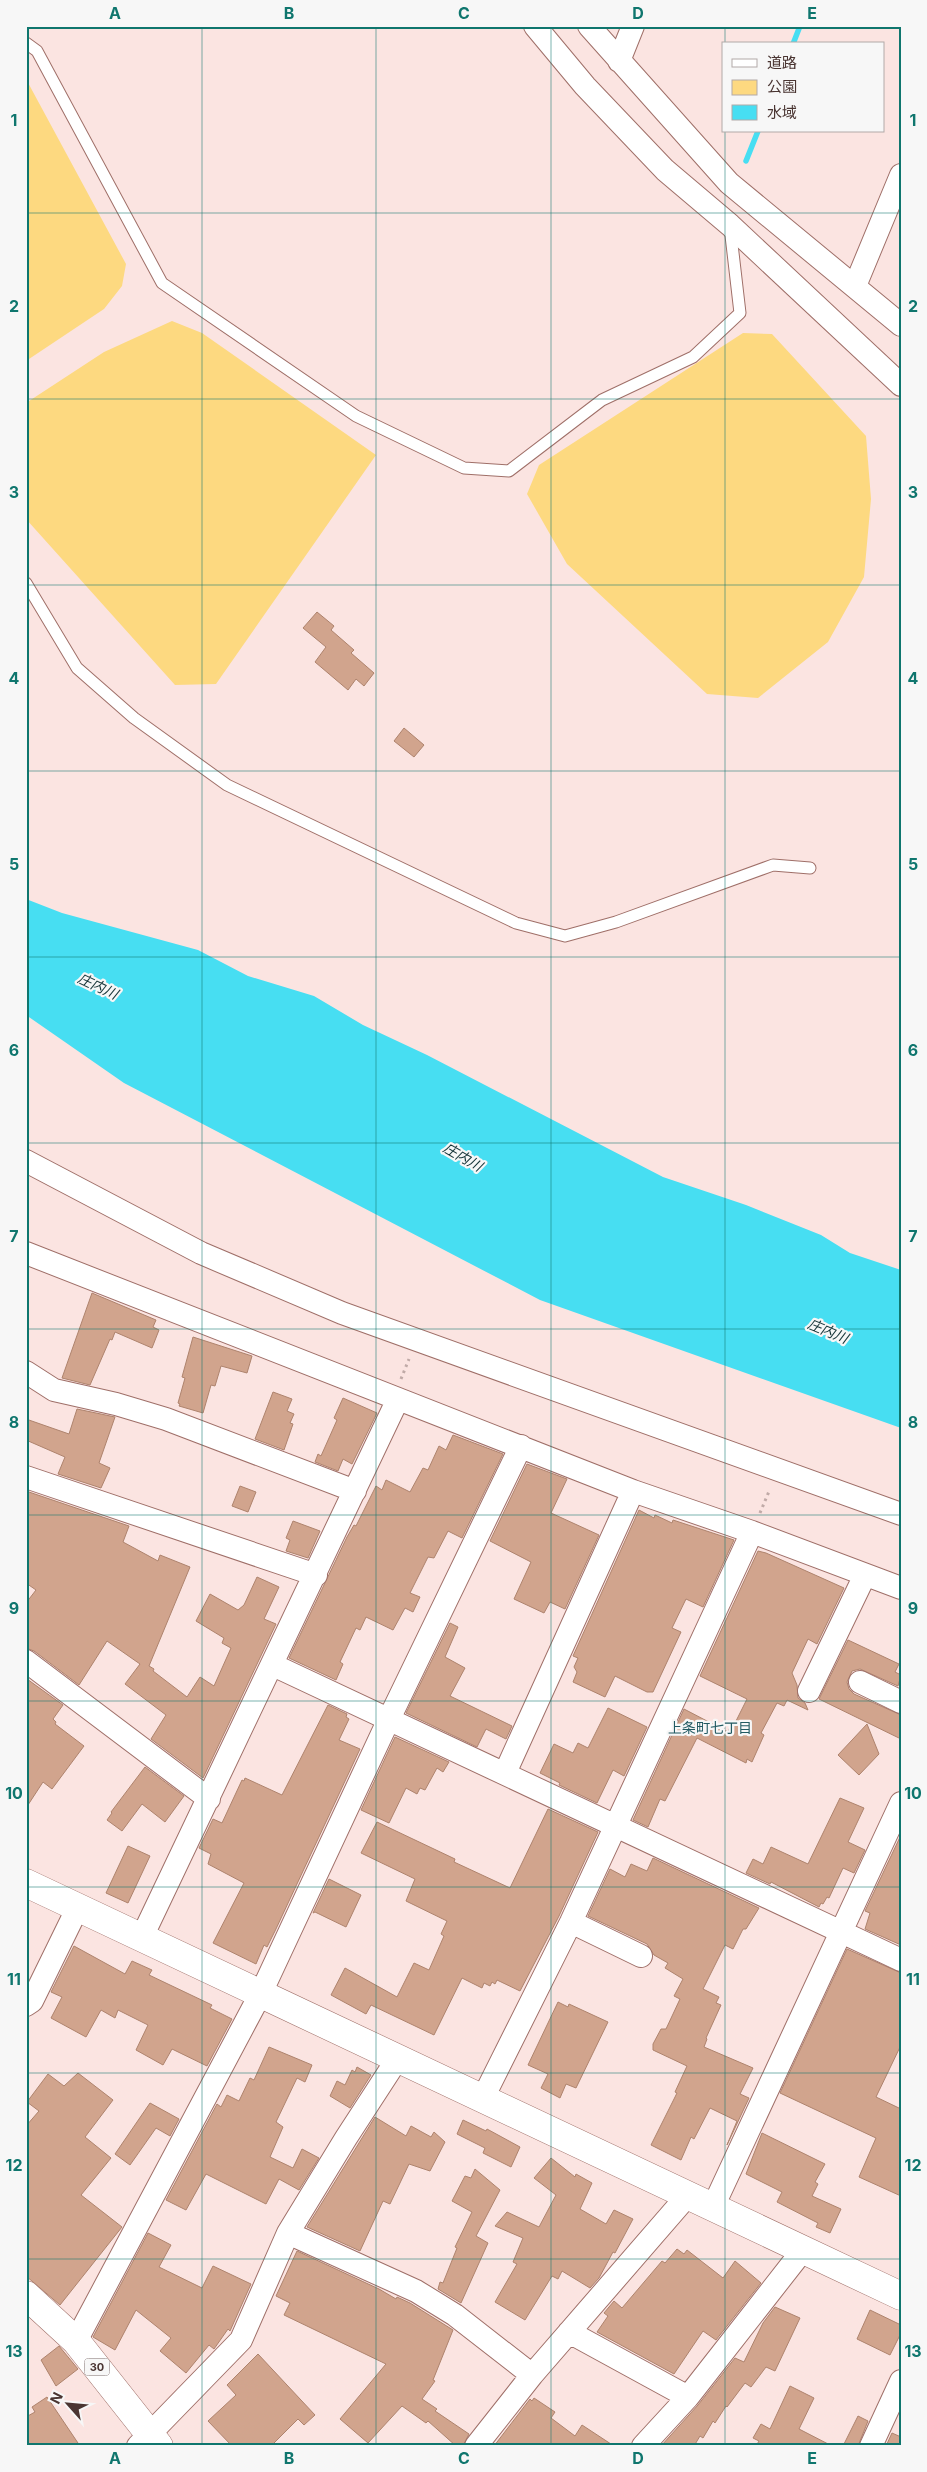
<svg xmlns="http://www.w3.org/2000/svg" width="927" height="2472" font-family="Inter,'Noto Sans JP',sans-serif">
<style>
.green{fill:#fdd980}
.water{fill:#47def2}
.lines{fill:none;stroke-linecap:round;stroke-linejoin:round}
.stream{stroke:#47def2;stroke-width:5.5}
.building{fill:#d1a48d;stroke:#ae836d}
.service-casing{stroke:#9f6f68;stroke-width:13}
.minor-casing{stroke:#9f6f68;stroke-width:24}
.tertiary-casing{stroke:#9f6f68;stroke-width:29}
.primary-casing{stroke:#9f6f68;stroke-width:29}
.path{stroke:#c0aaa7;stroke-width:3;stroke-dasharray:2.5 4;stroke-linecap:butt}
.service{stroke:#fff;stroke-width:11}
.minor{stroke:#fff;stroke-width:22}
.tertiary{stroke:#fff;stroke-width:28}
.primary{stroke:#fff;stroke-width:28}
.grid{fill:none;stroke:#0f766e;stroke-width:1;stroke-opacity:0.55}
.labels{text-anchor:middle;stroke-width:4.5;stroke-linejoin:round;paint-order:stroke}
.shield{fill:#f7f7f7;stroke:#7e6f6d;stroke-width:1}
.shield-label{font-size:11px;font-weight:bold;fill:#4a3532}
.water-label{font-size:14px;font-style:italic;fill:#143337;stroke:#f7f7f7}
.neighbourhood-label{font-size:14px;fill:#215a62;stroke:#f7f7f7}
.neatline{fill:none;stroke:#0f766e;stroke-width:2}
.grid-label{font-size:16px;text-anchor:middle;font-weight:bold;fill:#0f766e}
</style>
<rect width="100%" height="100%" fill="#fbe4e1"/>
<path class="green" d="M26,79L126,264L122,286L104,309L26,361Z
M172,321L202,333L376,455L216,684L175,685L26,519V403L104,352Z
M743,333L772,334L866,436L871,499L864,577L828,642L758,698L707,694L567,564L527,494L539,465Z"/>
<path class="water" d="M26,899L62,913L198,950L248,976L314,996L363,1025L427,1055L663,1177L746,1205L821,1235L850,1253L901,1270V1428L540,1300L124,1083L26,1015Z"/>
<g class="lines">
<path class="stream" d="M793,44L800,26
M746,161L758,131"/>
</g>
<path class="building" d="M317,612L334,626L331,630L354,650L351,653L374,673L364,686L356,679L348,690L315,662L326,647L303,628Z
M404,728L424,745L414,757L394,741Z
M92,1293L156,1320L153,1327L159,1330L152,1348L115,1332L112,1340L110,1339L90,1385L62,1378Z
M193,1337L252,1356L247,1373L221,1366L215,1386L211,1385L203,1413L179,1406L180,1404L178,1403L185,1378L182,1377Z
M273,1392L292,1399L287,1411L294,1414L290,1423L293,1424L284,1450L255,1439Z
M343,1398L377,1413L352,1464L343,1459L338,1471L315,1462L318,1454L321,1456L337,1420L334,1418Z
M77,1409L115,1417L99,1463L110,1468L101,1488L58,1474L65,1457L26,1440V1419L69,1434Z
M453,1435L503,1454L462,1538L448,1531L434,1558L428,1557L410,1593L420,1597L413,1612L405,1608L393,1630L366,1617L360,1630L356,1628L340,1662L343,1664L336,1680L289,1658L347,1537L354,1525L356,1526L376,1486L382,1490L386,1480L410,1492L423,1468L428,1470L439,1446L446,1450Z
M527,1464L567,1479L551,1513L599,1535L565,1609L550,1602L544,1613L514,1599L531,1562L490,1541Z
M240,1486L256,1492L248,1512L232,1506Z
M26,1491L129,1526L123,1542L158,1561L160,1555L190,1567L149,1666L154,1669L153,1671L187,1697L200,1677L214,1686L231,1648L222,1643L224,1638L196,1621L210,1594L238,1610L244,1605L257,1577L279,1587L264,1619L276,1624L203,1778L151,1739L166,1715L125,1684L140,1664L107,1641L79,1685L34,1651L26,1648V1603L36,1590L26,1583Z
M639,1510L654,1518L655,1515L672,1523L673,1520L734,1540L703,1607L686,1599L672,1628L681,1632L653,1692H647L615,1676L605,1697L573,1682L577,1672L574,1667L578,1658L573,1656Z
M293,1521L320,1531L308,1558L286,1551L290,1540L286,1538Z
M758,1551L766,1553L844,1588L817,1644L808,1639L792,1673L797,1685L798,1698L805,1703L808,1710L787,1700L784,1706L777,1703L761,1733L764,1735L752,1762L747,1759L746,1763L697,1738L665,1801L660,1799L648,1827L633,1820L684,1709L728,1732L731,1724L734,1725L747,1699L700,1676Z
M450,1623L458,1627L445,1657L465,1668L450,1696L512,1726L506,1739L486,1729L477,1747L406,1713Z
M848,1640L899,1664L895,1672L901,1675L898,1686L860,1669L852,1671L847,1682L849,1689L854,1694L901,1715V1739L819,1699Z
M27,1679L63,1705L53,1719L56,1722L55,1724L84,1746L52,1789L43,1782L26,1808Z
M328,1705L347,1714L346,1717L349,1719L339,1740L360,1749L275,1931L267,1947L264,1945L256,1964L213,1943L244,1883L208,1864L211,1854L199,1848L213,1819L222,1823L242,1780L244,1781L245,1778L282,1795Z
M608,1708L647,1727L624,1776L613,1770L597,1803L559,1785L560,1783L540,1773L554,1744L573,1753L578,1743L588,1748Z
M867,1724L879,1754L859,1775L838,1755Z
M395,1737L449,1762L443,1772L437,1768L425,1790L420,1788L417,1794L406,1788L389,1823L361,1810Z
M145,1767L184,1796L165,1822L142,1804L122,1831L107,1820L112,1813L111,1812Z
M840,1798L864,1808L848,1842L865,1850L854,1873L843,1868L829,1898L827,1897L823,1904L821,1903L819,1907L771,1882L770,1884L746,1873L753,1859L763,1864L771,1847L808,1864Z
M548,1809L598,1832L559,1916L520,1991L497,1980L495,1984L492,1982L490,1986L484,1983L482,1988L462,1978L434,2035L371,2005L366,2014L331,1995L345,1968L397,1997L414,1963L429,1970L444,1936L441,1934L447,1921L406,1901L415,1879L361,1853L377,1822L455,1859L454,1862L510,1888Z
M901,1835V1945L865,1929L870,1913L865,1911Z
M128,1846L150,1856L128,1903L106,1893Z
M653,1858L759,1908L746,1929H743L733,1949L725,1945L703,1989L719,1997L716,2003L721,2005L706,2038L707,2039L704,2047L753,2068L740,2094L749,2098L727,2145L737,2121L710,2108L694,2139L691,2137L681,2160L651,2145L677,2093L675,2092L687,2066L653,2050V2044L661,2029H666L680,1999L674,1996L683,1979L665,1968L668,1963L654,1955L647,1944L588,1916L610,1869L625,1877L631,1864L647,1871Z
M329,1879L361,1895L346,1927L315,1912L313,1913Z
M74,1946L125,1974L132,1961L152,1970L149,1975L212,2005L210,2008L232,2019L207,2066L172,2049L163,2065L136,2050L148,2025L118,2010L115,2018L101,2010L86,2037L51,2018L62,1997L51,1992Z
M847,1949L901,1973V2045L876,2097L901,2109V2196L859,2177L876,2138L780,2093Z
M558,2002L568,2007L569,2004L608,2022L576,2088L566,2084L560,2098L541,2088L548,2074L528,2065Z
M269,2047L312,2065L305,2082L297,2078L276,2122L283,2127L270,2157L293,2168L302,2149L319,2158L299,2190L279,2179L266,2204L206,2174L186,2210L166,2200L217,2104L221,2107L227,2095L239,2101L250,2078L254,2080Z
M357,2067L371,2075L350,2108L330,2096L337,2081L345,2085L352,2070L355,2072Z
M78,2073L113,2100L85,2137L111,2158L81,2195L122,2227L60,2305L26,2276V2126L39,2111L27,2102L48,2074L64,2086Z
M150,2103L179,2119L170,2136L156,2128L130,2165L115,2154Z
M375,2117L406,2136L411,2126L431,2137L434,2132L445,2142L430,2171L409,2164L390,2204L383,2201L360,2251L307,2227Z
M463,2120L486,2131L487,2129L520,2147L511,2167L483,2153L485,2148L457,2134Z
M762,2133L825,2164L815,2182L818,2184L812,2196L841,2209L830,2233L816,2227L818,2223L777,2202L782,2192L746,2174Z
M551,2158L575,2177L576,2174L592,2183L580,2209L606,2224L614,2210L633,2219L615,2253L613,2252L599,2278L590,2288L562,2271L558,2279L552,2276L525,2320L495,2302L517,2264L513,2262L523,2238L495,2226L507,2212L539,2227L556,2195L534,2178Z
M475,2169L500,2190L476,2236L488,2243L461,2303L438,2289L440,2282L443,2283L457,2248L455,2247L472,2212L452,2201L465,2176L471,2178Z
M148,2233L171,2245L159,2267L202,2288L213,2266L251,2284L230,2331L228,2329L214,2349L209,2345L186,2373L160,2351L171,2338L136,2310L115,2350L93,2337Z
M677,2249L684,2254L687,2250L723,2278L735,2261L761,2283L716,2340L703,2331L674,2374L597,2332L608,2316L604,2313L614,2301L622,2308L662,2261L665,2263Z
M297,2251L379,2289L396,2299L397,2297L410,2303L453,2330L433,2380L435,2381L422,2399L437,2409L435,2411L469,2434L463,2446H456L428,2421L426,2423L402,2406L368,2443L340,2419L386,2364L284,2315L290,2303L276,2296Z
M775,2307L800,2318L775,2371L766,2367L751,2387L745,2383L727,2407L726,2406L715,2423L713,2421L703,2438L700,2436L694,2446H661L698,2405L735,2358L744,2362L763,2323Z
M870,2310L901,2325V2333L890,2355L857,2339Z
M59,2346L78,2369L56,2386L41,2360Z
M258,2354L315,2415L304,2425L298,2419L271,2446H232L208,2421L236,2395L227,2385Z
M790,2386L814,2398L799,2429L832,2446H756L759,2441L753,2438L761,2424L770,2429Z
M47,2397L80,2446H26V2417L35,2412L32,2407Z
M534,2398L555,2412L551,2418L575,2436L582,2425L614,2446H494L530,2399L532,2401Z
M858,2416L868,2421L858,2446H843Z
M892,2433L901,2437V2446H886Z"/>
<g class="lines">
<g class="service-casing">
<path id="service" d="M26,43L37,51L162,283L356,416L464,468L509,471L602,400L693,357L740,313L730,227
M26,583L77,668L134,718L227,785L516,923L565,936L616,922L773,865L810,868"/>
</g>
<g class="minor-casing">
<path id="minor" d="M535,26L585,86L665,170L730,225L901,385
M589,26L729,183L901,325
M619,61L633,26
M855,286L901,175
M26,1161L201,1253L342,1313L901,1514
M26,1253L633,1491L752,1532L901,1588
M26,1372L54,1390L116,1404L166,1419L355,1491
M26,1477L316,1575
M26,1661L209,1799
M273,1665L901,1960
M860,1682L901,1702
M809,1691L865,1575
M505,1773L633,1491
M571,1922L641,1956
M142,1937L398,1399
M26,2005L32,2001L78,1907
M483,2098L571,1922L752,1532
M713,2207L901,1803
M288,2233L416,2291L455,2315L532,2375
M569,2332L688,2397
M76,2341L261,1993L389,1719L521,1446
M138,2446L241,2340L288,2233L346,2138L398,2058
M476,2446L532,2375L688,2195
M643,2446L688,2397L803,2250
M871,2446L901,2381"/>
</g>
<g class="tertiary-casing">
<path id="tertiary" d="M26,1883L901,2296"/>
</g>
<g class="primary-casing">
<path id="primary" d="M26,2295L76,2341L159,2446"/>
</g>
<path class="path" d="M401,1379L409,1359
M760,1513L770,1489"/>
<use href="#service" class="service"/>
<use href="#minor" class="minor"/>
<use href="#tertiary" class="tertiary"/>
<use href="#primary" class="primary"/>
</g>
<path class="grid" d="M202,26V2446M376,26V2446M551,26V2446M725,26V44M725,131V2446M26,213H901M26,399H901M26,585H901M26,771H901M26,957H901M26,1143H901M26,1329H901M26,1515H901M26,1701H901M26,1887H901M26,2073H901M26,2259H901"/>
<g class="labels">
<rect class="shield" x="84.5" y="2358.5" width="25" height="17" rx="4"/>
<g class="shield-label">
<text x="97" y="2371">30</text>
</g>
<g class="water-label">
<text transform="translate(98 986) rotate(25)" y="5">庄内川</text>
<text transform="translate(463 1157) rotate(30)" y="5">庄内川</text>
<text transform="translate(828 1331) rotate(23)" y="5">庄内川</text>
</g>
<g class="neighbourhood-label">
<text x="710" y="1733">上条町七丁目</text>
</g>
</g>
<rect width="927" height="2472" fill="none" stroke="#f7f7f7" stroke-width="55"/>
<rect x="722" y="42" width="162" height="90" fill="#f7f7f7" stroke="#b2a9a8"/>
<rect x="732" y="59" width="25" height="8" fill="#ffffff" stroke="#b2a9a8"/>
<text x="767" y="68" font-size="15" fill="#4a3532">道路</text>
<rect x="732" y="80" width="25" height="15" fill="#fdd980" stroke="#b2a9a8"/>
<text x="767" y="92" font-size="15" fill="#4a3532">公園</text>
<rect x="732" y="105" width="25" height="15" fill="#47def2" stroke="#b2a9a8"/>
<text x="767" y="118" font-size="15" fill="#4a3532">水域</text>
<g transform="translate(68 2404) rotate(297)" stroke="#f7f7f7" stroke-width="4" paint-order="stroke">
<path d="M0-4L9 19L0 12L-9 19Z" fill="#4a3532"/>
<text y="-8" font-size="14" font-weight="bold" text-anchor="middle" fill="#4a3532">N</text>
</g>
<rect x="28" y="28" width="872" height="2416" class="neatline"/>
<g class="grid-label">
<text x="115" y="19">A</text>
<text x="289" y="19">B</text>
<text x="464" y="19">C</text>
<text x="638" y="19">D</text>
<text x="812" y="19">E</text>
<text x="14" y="126">1</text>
<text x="913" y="126">1</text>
<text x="14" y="312">2</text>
<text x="913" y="312">2</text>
<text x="14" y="498">3</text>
<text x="913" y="498">3</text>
<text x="14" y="684">4</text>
<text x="913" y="684">4</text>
<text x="14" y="870">5</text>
<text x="913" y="870">5</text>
<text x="14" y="1056">6</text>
<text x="913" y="1056">6</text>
<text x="14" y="1242">7</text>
<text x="913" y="1242">7</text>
<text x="14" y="1428">8</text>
<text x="913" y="1428">8</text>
<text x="14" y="1614">9</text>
<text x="913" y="1614">9</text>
<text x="14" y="1799">10</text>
<text x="913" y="1799">10</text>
<text x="14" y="1985">11</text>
<text x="913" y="1985">11</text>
<text x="14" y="2171">12</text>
<text x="913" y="2171">12</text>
<text x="14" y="2357">13</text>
<text x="913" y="2357">13</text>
<text x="115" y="2464">A</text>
<text x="289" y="2464">B</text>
<text x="464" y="2464">C</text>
<text x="638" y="2464">D</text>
<text x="812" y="2464">E</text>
</g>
</svg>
